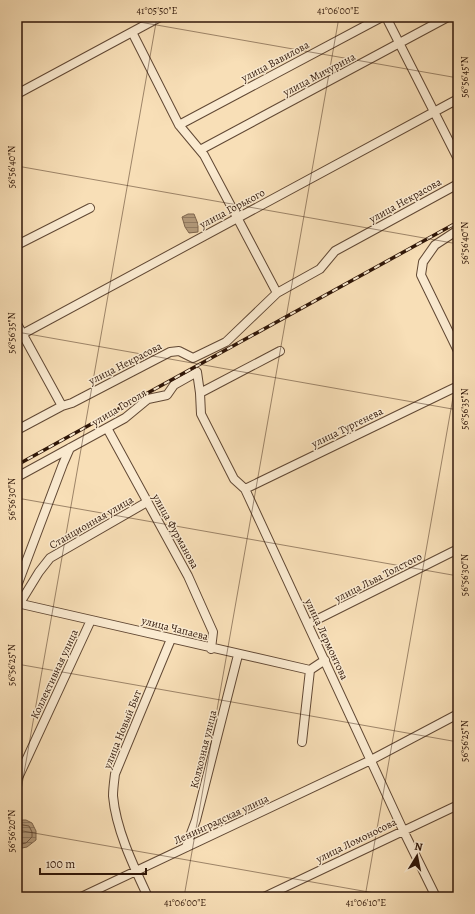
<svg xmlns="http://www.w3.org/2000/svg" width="475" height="914" font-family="Alegreya,serif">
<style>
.water{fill:url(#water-rules);stroke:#7f664e}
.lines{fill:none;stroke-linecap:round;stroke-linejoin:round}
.shore{stroke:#725842;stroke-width:1}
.minor-casing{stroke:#614834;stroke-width:10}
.minor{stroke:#faead0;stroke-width:8}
.rail-casing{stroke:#2f1608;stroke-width:3.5}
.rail{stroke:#faead0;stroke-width:2;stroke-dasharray:6;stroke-linecap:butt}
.ticks{fill:none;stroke:#2f1608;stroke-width:1;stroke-opacity:0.45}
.labels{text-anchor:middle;stroke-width:3;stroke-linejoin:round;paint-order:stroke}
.street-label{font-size:11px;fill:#2f1608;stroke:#faead0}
.neatline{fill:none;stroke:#2f1608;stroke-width:1.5}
.ticks-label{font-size:10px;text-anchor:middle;fill:#2f1608}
</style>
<defs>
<pattern id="water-rules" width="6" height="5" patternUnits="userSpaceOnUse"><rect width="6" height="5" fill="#b49b7c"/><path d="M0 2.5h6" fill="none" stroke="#937d64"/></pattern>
</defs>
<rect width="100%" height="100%" fill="#f8dfb7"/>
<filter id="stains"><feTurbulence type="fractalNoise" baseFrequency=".005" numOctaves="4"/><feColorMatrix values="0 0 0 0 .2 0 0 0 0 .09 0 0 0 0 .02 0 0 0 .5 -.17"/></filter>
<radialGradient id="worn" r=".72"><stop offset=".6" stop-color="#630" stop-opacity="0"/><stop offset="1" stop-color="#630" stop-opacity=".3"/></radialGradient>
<path class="water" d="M188,214H194L198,224V232L189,233L185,227L182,217Z
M17,820H26L32,823L36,831V840L27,847L17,849Z"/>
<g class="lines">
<path class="shore" d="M17,824L29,826L32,832V837L26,843L17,845"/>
<g class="minor-casing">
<path id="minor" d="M386,17L458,159
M132,32L179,125L204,155L277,293
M17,94L160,17
M179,125L382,17
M200,150L448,17
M458,230L435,245L423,262L421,275L458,351
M17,245L90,208
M17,324L62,406
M17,337L458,99
M200,393L201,414L234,479L245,489L403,830L436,897
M107,428L188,576L213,632L211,649
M17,430L62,406L72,403L170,352L179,351L193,358L226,342L277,293L320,269L335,251L458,184
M17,477L125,418L148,399L167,395L174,385L197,372L200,393L280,351
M245,489L458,386
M17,586L63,464L70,448
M17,603L310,670L325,660
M20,603L39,572L50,558L147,502
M308,624L458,549
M302,742L310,670
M17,780L91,620
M186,847L196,820L238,655
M81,897L371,760L458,714
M148,897C134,867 116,830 113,796C113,789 114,782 115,774L171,639
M264,897L458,805"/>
</g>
<use href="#minor" class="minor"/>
<g class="rail-casing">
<path id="rail" d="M17,465L458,222"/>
</g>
<use href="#rail" class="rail"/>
</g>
<path class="ticks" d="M111,17L458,78M17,166L458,244M17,332L458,410M17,498L458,576M17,664L458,742M17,813L157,17M17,830L397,897M184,897L339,17M365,897L458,369"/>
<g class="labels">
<g class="street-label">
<text transform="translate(275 61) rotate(-28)" y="4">улица Вавилова</text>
<text transform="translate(319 74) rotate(-28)" y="4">улица Мичурина</text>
<text transform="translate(405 200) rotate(-29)" y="4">улица Некрасова</text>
<text transform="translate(232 208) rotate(-28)" y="4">улица Горького</text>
<text transform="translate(125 363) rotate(-27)" y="4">улица Некрасова</text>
<text transform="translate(119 407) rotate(-31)" y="4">улица Гоголя</text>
<text transform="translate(347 427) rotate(-26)" y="4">улица Тургенева</text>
<text transform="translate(91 522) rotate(-30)" y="4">Станционная улица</text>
<text transform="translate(176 531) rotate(61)" y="4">улица Фурманова</text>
<text transform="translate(378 577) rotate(-27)" y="4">улица Льва Толстого</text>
<text transform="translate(175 628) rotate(14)" y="4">улица Чапаева</text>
<text transform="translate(327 639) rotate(65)" y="4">улица Лермонтова</text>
<text transform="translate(54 674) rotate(-65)" y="4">Коллективная улица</text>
<text transform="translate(122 729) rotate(-68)" y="4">улица Новый Быт</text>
<text transform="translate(203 749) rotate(-76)" y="4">Колхозная улица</text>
<text transform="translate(221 819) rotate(-25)" y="4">Ленинградская улица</text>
<text transform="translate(356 840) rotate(-26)" y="4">улица Ломоносова</text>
</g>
</g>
<rect width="475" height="914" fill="none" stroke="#f8dfb7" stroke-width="44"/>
<g transform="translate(417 856) rotate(10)" stroke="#faead0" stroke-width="3" paint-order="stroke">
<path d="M0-3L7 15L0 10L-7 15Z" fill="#2f1608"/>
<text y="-6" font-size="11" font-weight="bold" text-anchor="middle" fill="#2f1608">N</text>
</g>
<path d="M40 868v6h106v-6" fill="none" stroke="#2f1608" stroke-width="2"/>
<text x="46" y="868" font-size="12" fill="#2f1608" stroke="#faead0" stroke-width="3" paint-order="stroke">100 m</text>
<rect x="22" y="22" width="431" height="870" class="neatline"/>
<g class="ticks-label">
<text x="157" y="14">41°05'50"E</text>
<text x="338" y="14">41°06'00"E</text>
<text transform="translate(464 77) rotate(-90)" y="4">56°56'45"N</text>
<text transform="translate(11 167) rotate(-90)" y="4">56°56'40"N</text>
<text transform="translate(464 243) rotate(-90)" y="4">56°56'40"N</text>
<text transform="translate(11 333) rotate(-90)" y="4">56°56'35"N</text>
<text transform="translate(464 409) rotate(-90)" y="4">56°56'35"N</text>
<text transform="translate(11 499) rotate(-90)" y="4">56°56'30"N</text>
<text transform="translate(464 575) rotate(-90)" y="4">56°56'30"N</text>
<text transform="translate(11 665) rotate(-90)" y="4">56°56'25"N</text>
<text transform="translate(464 741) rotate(-90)" y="4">56°56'25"N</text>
<text transform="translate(11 831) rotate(-90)" y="4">56°56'20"N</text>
<text x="185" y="906">41°06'00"E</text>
<text x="366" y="906">41°06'10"E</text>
</g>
<rect width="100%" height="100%" filter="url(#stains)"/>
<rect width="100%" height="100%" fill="url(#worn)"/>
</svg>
